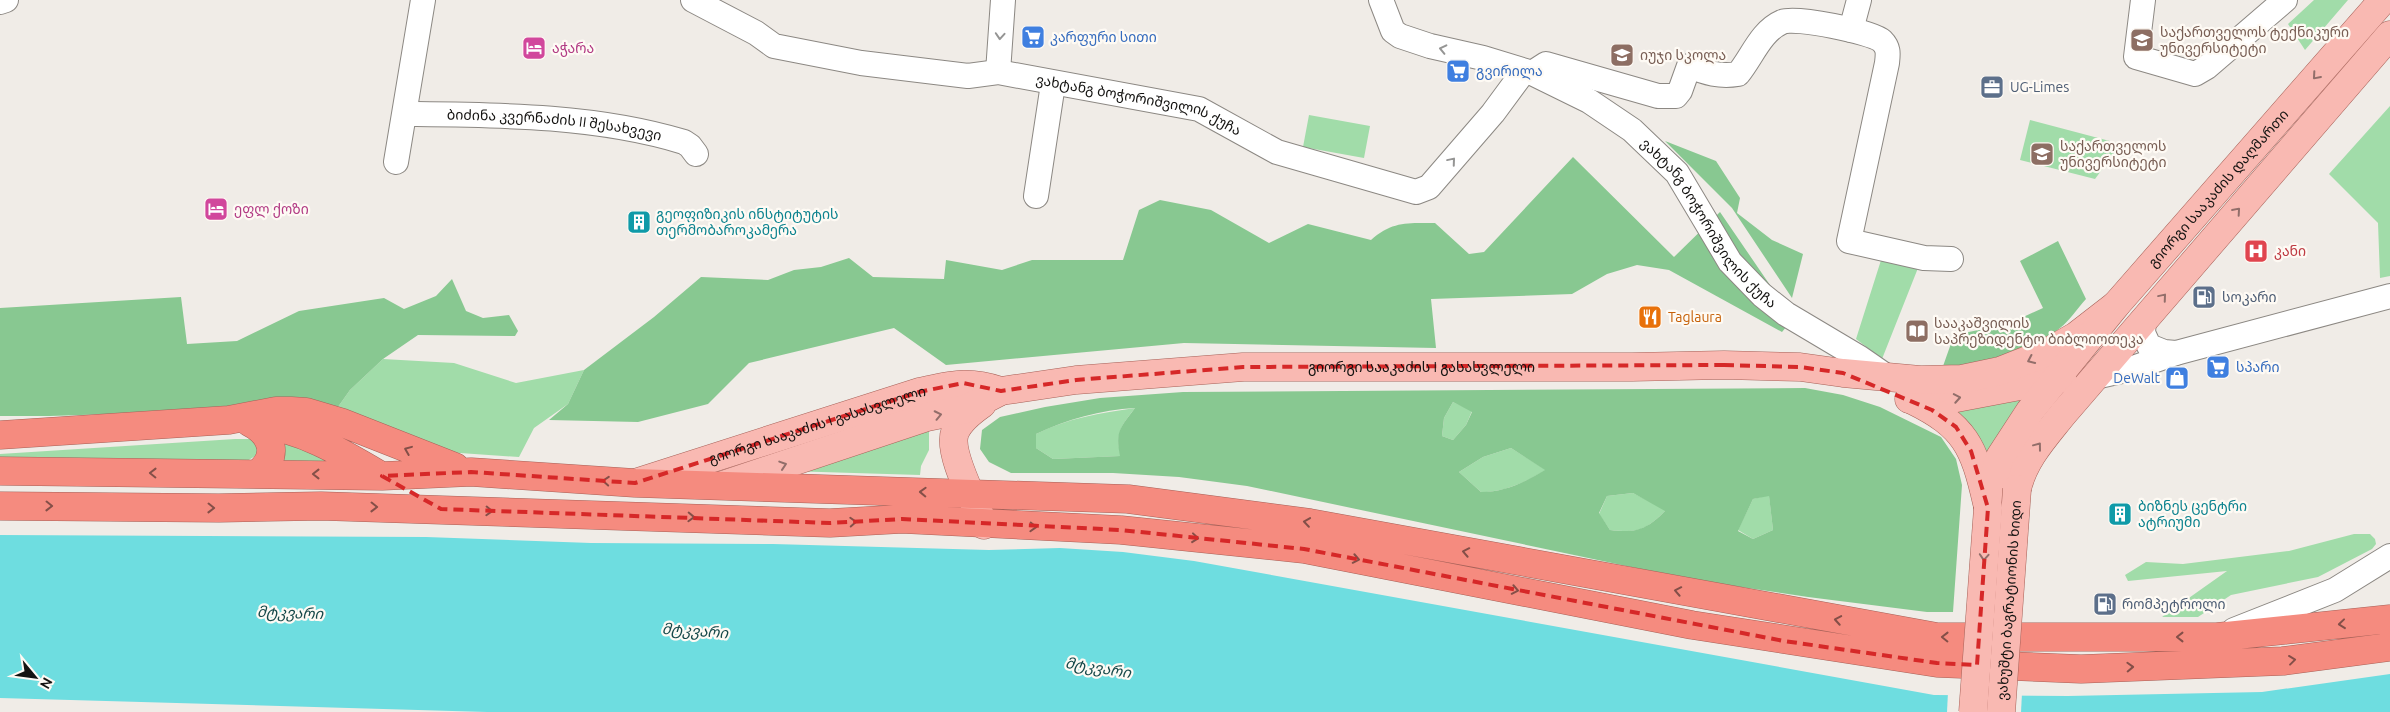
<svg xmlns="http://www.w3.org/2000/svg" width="2390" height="712" font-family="Ubuntu,'Noto Sans Georgian',sans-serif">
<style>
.green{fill:#a1dca9}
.forest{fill:#88c891;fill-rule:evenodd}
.water{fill:#6edde0}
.pier{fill:#f0ece7}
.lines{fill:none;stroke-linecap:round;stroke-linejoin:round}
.minor-casing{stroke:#8c8883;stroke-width:26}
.major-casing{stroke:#a66158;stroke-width:29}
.highway-casing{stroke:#a66158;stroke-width:29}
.minor{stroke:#fff;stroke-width:24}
.major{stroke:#f9b9b2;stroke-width:28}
.highway{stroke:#f58b7f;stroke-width:28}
.major-bridge-casing{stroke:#a66158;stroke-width:29;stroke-linecap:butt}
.major-bridge{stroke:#f9b9b2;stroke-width:28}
.oneway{stroke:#959594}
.oneway2{stroke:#926e6a}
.oneway3{stroke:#844f48}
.marked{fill:none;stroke:#d62828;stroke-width:4;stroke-dasharray:10 6;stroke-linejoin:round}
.labels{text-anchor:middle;stroke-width:4.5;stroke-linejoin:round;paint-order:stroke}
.education-label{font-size:14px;fill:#785e54;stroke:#fefaf4;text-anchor:start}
.shop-label{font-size:14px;fill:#366cbe;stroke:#fefaf4;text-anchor:start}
.hotel-label{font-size:14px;fill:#b23c85;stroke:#fefaf4;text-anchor:start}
.service-label{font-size:14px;fill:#4e5e75;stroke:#fefaf4;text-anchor:start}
.street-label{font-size:14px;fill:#141311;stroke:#fefaf4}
.culture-label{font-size:14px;fill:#0d838f;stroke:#fefaf4;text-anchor:start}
.health-label{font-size:14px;fill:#be3a42;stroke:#fefaf4;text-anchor:start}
.food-label{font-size:14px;fill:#c56008;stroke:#fefaf4;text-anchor:start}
.water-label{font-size:15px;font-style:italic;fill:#16494a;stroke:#fefaf4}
</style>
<rect width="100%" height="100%" fill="#f0ece7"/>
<path class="green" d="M2314,0H2348L2305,50L2288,24Z
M2390,106V276L2380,278L2378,223L2329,174Z
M1309,115L1370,126L1364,158L1303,147Z
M2030,120L2121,144L2095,179L2020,160Z
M1882,257L1918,268L1882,359L1856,339Z
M383,359L454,363L516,383L584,370L568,404L534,428L519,457L417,450L328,421L350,390Z
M2033,387L2014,409L1985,463L1944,407Z
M1453,402L1472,411L1466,425L1453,440L1442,436L1444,418Z
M1135,408C1122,425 1114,433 1121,456L1053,459L1036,448V434C1068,418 1100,413 1135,408Z
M929,423V450L921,466L920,475L788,471Z
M269,432L350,472L269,469Z
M235,439H251L258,444L257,455L247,461L0,459V454Z
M1511,448L1546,470C1525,482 1505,492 1481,492L1459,472L1483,457Z
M1633,493L1666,510C1645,531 1638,533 1610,530L1599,514L1607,496Z
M1769,495L1773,530L1753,539L1738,530L1753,499Z
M2354,534H2370L2375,539L2376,544L2372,549L2318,577L2231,595L2198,617H2162L2227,571L2128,581L2125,575L2146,562L2183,564L2289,551Z"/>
<path class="forest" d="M1665,141L1716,161L1740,198L1737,213L1772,240L1803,254L1792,298L1732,208Z
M1573,157L1674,257L1720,212L1785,307L1795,316L1782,332L1669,270L1637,265L1607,274L1572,294L1431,299L1436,348L1184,343L946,365L894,328L749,363L708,404L638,422L549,420L568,404L584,370L654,317L701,277L768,280L794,270L821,267L849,258L873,277L944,279L946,260L1002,270L1032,260H1123L1139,210L1160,200L1211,210L1269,243L1308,224L1371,240C1392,221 1408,223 1435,223L1469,254L1484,252Z
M2058,241L2086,299C2077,309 2069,321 2060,328C2028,354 1981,361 1942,369L1954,335L2008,324L2043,308L2020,261Z
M452,279L466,311L483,318L509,315L518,331L515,336L418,335L383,359L350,390L328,421L204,411L50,416H0V308L181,297L187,344L237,341L299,311L384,298L404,309L436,296Z
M1805,388L1843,395L1880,407L1941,437L1956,459L1962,485L1953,612H1927L1808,597L1693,580L1247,486L1179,477L1113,473H1011L989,462L980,449L982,430L1000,417L1045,407L1100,398L1183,392ZM1453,402L1472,412L1466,425L1453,440L1442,436L1444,418ZM1135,408C1120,428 1115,431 1120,456L1053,459L1036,448V434C1067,419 1101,410 1135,408ZM1511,448L1545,470C1525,482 1505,492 1481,492L1459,472L1483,457ZM1633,493L1665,511C1646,530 1637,533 1610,530L1599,513L1607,496ZM1769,496L1773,530L1753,539L1738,531L1753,499Z"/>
<path class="water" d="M0,535L426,537L591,543L773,544L989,550L1060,548L1123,552L1194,561L1934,695L2068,696L2262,692L2390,674V712H487L0,698Z"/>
<path class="pier" d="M1948,692L2022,693L2021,712H1947Z"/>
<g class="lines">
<g class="minor-casing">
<g id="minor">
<path id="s1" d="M693,0L756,33L774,46L861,63L968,76L998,72L1199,109L1277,152L1416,192L1429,187L1493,113L1524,71"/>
<path id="s2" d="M1381,0L1393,31L1400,36L1430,46L1483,58L1532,73L1589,101L1632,130L1677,173L1730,262L1762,295L1786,314L1860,358L1886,376"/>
<path d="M2143,0L2136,57L2195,74L2207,67L2285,0"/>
<path d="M0,2L6,0"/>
<path d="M1851,30L1859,0"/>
<path d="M998,72L1003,0"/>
<path d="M1532,73L1546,64L1658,96H1676L1680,91L1689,66C1706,73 1720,77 1738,74C1752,57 1761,31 1782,22C1794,16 1872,32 1882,41C1889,48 1888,54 1887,63L1849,241L1924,258L1951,259"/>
<path id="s3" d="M406,114C498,115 595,115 684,142L690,146L696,154"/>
<path d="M396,162L423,0"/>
<path d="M1036,196L1053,84"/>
<path d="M2144,319L2143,333L2149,346L2164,352L2176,353"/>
<path d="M2095,377L2130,369L2176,353L2390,296"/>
<path d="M2234,630L2335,590L2390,556"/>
</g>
</g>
<g class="major-casing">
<g id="major">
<path d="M1909,399H1951L2062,378"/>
<path d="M1912,400C1965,426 1974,446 1987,503"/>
<path d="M982,404C972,411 960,420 955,432C947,453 976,504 984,525"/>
<path id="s4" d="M638,482L919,392C953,385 967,380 1001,391"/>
<path id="s5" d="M723,485L927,417L966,409L1001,391L1076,380L1243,367H1632L1724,365L1800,367L1843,373L1920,380L1962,379L2000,371L2048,352L2076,336L2116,305"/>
<path d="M2017,489C2024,459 2044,438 2063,414L2390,35"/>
<path id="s6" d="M1988,508L1994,476L2000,457L2030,411L2116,305L2383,0"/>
</g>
</g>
<g class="highway-casing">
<path id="highway" d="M249,422C273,434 280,457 257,474
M255,423C300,428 339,451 378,474
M0,435L229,420L276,411H291L306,412L343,423L455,467
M0,471L382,476L471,472L635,483L1128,499L1310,523L1937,637H2217L2390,619
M0,506L219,508L321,506L830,523L902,519L1121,530L1304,549L1692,625L1937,663L2081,669L2283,661L2390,647"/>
</g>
<use href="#minor" class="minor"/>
<use href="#major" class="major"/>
<use href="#highway" class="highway"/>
<g class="major-bridge-casing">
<g id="major-bridge">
<path d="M1973,712L1988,508"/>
<path id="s7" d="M2001,712L2017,489"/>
</g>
</g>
<use href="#major-bridge" class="major-bridge"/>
</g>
<defs><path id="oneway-chevron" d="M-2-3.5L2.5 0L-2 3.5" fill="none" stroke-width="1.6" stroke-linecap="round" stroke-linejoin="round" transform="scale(1.25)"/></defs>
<g class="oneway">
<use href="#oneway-chevron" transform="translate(1000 36) rotate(94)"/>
<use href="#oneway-chevron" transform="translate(1443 49) rotate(-167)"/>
<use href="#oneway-chevron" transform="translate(1452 161) rotate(-50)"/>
</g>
<g class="oneway2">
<use href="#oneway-chevron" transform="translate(2316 76) rotate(131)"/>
<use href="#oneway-chevron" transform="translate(2237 211) rotate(-49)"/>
<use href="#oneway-chevron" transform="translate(2163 297) rotate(-50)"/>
<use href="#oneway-chevron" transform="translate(2031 360) rotate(155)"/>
<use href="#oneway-chevron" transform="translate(1957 398) rotate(-10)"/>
<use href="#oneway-chevron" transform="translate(938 415) rotate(-12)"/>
<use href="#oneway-chevron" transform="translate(2038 446) rotate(-53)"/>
<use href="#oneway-chevron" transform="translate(783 465) rotate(-18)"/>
<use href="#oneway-chevron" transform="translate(1984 557) rotate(94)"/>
</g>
<g class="oneway3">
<use href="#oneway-chevron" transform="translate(408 450) rotate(-158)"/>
<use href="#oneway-chevron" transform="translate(153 473) rotate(-179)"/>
<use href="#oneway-chevron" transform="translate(316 474) rotate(-180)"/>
<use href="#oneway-chevron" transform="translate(606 481) rotate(-176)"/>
<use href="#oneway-chevron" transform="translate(923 492) rotate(-178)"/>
<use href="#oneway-chevron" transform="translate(49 506) rotate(1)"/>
<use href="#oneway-chevron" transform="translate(374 507) rotate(1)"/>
<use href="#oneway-chevron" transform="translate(211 508) rotate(1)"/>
<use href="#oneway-chevron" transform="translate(489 511) rotate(2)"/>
<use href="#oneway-chevron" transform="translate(691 517) rotate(2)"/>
<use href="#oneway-chevron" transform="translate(853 522) rotate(-3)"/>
<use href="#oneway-chevron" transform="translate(1307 522) rotate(-172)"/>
<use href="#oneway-chevron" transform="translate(1033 527) rotate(2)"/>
<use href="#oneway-chevron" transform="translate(1195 538) rotate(6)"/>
<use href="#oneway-chevron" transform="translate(1466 552) rotate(-169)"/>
<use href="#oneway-chevron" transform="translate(1356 559) rotate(11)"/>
<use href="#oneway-chevron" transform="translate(1515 590) rotate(11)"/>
<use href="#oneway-chevron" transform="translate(1678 591) rotate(-169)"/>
<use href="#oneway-chevron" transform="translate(1838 620) rotate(-170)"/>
<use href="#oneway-chevron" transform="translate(2342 624) rotate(174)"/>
<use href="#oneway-chevron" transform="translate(1945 637) rotate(-179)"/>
<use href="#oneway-chevron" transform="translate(2180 637) rotate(180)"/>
<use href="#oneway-chevron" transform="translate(2292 660) rotate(-7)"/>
<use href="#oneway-chevron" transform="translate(2130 667) rotate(-2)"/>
</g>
<path class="marked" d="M1724,365L1800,367L1843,373L1932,410L1956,427L1971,451L1988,508L1977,665L1937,663L1784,641L1304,549L1121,530L902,519L830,523L441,509L382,476L471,472L635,483L919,392L963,383L1001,391L1076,380L1243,367Z"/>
<defs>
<g id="supermarket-square" transform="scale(1.25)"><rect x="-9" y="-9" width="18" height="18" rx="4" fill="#3f7fe0" stroke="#fefaf4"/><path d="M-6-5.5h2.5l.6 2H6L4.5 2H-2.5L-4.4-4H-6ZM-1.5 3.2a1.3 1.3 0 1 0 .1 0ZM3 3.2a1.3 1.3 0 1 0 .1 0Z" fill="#fff"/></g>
<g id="university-square" transform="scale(1.25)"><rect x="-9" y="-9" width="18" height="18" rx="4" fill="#8d6e63" stroke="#fefaf4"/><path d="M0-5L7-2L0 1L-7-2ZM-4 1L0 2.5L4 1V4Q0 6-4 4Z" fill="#fff"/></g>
<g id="hotel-square" transform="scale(1.25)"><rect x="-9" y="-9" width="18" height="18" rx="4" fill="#d1479c" stroke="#fefaf4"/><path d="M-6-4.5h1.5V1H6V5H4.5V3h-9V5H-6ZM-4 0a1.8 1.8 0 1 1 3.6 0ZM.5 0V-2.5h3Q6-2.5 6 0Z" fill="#fff"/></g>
<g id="office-square" transform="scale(1.25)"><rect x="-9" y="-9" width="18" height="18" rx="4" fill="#5c6f8a" stroke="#fefaf4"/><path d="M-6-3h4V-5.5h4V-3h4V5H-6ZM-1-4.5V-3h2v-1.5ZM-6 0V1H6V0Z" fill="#fff"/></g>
<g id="building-square" transform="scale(1.25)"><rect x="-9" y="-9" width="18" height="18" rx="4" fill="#0f9aa8" stroke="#fefaf4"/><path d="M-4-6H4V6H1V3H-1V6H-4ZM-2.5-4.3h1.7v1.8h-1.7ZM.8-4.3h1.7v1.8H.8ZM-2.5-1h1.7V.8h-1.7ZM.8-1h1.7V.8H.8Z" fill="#fff"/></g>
<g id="hospital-square" transform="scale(1.25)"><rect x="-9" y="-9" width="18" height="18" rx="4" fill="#e0444e" stroke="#fefaf4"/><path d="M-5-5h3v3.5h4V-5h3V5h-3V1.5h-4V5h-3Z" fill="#fff"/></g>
<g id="fuel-square" transform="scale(1.25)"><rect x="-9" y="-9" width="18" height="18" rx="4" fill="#5c6f8a" stroke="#fefaf4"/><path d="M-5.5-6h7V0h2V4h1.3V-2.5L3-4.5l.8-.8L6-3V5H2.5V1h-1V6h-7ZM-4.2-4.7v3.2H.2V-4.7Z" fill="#fff"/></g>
<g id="restaurant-square" transform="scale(1.25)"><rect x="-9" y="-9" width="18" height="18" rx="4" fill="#e8710a" stroke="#fefaf4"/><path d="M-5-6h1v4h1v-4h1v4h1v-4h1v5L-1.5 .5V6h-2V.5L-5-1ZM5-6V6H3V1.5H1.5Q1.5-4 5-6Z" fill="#fff"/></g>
<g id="library-square" transform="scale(1.25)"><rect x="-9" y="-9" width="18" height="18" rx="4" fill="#8d6e63" stroke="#fefaf4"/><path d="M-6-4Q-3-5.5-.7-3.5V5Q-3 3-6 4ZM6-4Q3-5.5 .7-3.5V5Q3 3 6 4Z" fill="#fff"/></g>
<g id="shop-square" transform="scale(1.25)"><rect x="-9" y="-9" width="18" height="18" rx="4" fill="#3f7fe0" stroke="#fefaf4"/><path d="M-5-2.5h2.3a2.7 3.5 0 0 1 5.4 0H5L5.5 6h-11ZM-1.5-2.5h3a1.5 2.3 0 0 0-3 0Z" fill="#fff"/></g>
</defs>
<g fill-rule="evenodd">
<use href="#supermarket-square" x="1033" y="37"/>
<use href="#university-square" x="2142" y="40"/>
<use href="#hotel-square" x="534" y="48"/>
<use href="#university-square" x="1622" y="55"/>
<use href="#supermarket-square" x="1458" y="71"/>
<use href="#office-square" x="1992" y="87"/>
<use href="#university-square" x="2042" y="154"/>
<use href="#hotel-square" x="216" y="209"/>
<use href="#building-square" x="639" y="222"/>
<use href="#hospital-square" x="2256" y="251"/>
<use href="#fuel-square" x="2204" y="297"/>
<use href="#restaurant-square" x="1650" y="317"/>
<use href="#library-square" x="1917" y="331"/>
<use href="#supermarket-square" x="2218" y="367"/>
<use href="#shop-square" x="2177" y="378"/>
<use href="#building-square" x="2120" y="514"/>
<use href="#fuel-square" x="2105" y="604"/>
</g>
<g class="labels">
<g class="education-label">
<text x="2160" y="37">საქართველოს ტექნიკური<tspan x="2160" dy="16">უნივერსიტეტი</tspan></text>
<text x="1640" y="60">იუჯი სკოლა</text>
<text x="2060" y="151">საქართველოს<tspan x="2060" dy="16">უნივერსიტეტი</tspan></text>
<text x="1934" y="328">სააკაშვილის<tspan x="1934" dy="16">საპრეზიდენტო ბიბლიოთეკა</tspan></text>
</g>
<g class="shop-label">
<text x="1050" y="42">კარფური სითი</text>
<text x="1476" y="76">გვირილა</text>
<text x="2236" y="372">სპარი</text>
<text x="2160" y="383" text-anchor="end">DeWalt</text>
</g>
<g class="hotel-label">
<text x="552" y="53">აჭარა</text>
<text x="234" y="214">ეფლ ქოზი</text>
</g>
<g class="service-label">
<text x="2010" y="92">UG-Limes</text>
<text x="2222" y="302">სოკარი</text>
<text x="2122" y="609">რომპეტროლი</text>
</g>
<g class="street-label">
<text dy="5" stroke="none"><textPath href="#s1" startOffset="465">ვახტანგ ბოჭორიშვილის ქუჩა</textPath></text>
<text dy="5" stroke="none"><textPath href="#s3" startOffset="149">ბიძინა კვერნაძის II შესახვევი</textPath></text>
<text dy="5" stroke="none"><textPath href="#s6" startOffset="399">გიორგი სააკაძის დაღმართი</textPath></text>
<text dy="5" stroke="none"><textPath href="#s2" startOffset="416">ვახტანგ ბოჭორიშვილის ქუჩა</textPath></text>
<text dy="5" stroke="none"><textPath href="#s5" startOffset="716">გიორგი სააკაძის I გასასვლელი</textPath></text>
<text dy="5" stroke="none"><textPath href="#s4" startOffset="188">გიორგი სააკაძის I გასასვლელი</textPath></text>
<text dy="5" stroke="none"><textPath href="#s7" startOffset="112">ვახუშტი ბაგრატიონის ხიდი</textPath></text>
</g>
<g class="culture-label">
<text x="656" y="219">გეოფიზიკის ინსტიტუტის<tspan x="656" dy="16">თერმობაროკამერა</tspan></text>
<text x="2138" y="511">ბიზნეს ცენტრი<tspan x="2138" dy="16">ატრიუმი</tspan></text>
</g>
<g class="health-label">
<text x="2274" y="256">კანი</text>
</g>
<g class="food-label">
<text x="1668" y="322">Taglaura</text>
</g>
<g class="water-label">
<text transform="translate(290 613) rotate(2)" y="5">მტკვარი</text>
<text transform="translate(695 631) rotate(4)" y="5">მტკვარი</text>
<text transform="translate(1098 668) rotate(9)" y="5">მტკვარი</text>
</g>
</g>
<g transform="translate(35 677) rotate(119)" stroke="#fefaf4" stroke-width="4" paint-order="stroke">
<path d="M0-4L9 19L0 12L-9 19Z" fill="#141311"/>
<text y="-8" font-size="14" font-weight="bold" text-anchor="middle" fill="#141311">N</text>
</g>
</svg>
